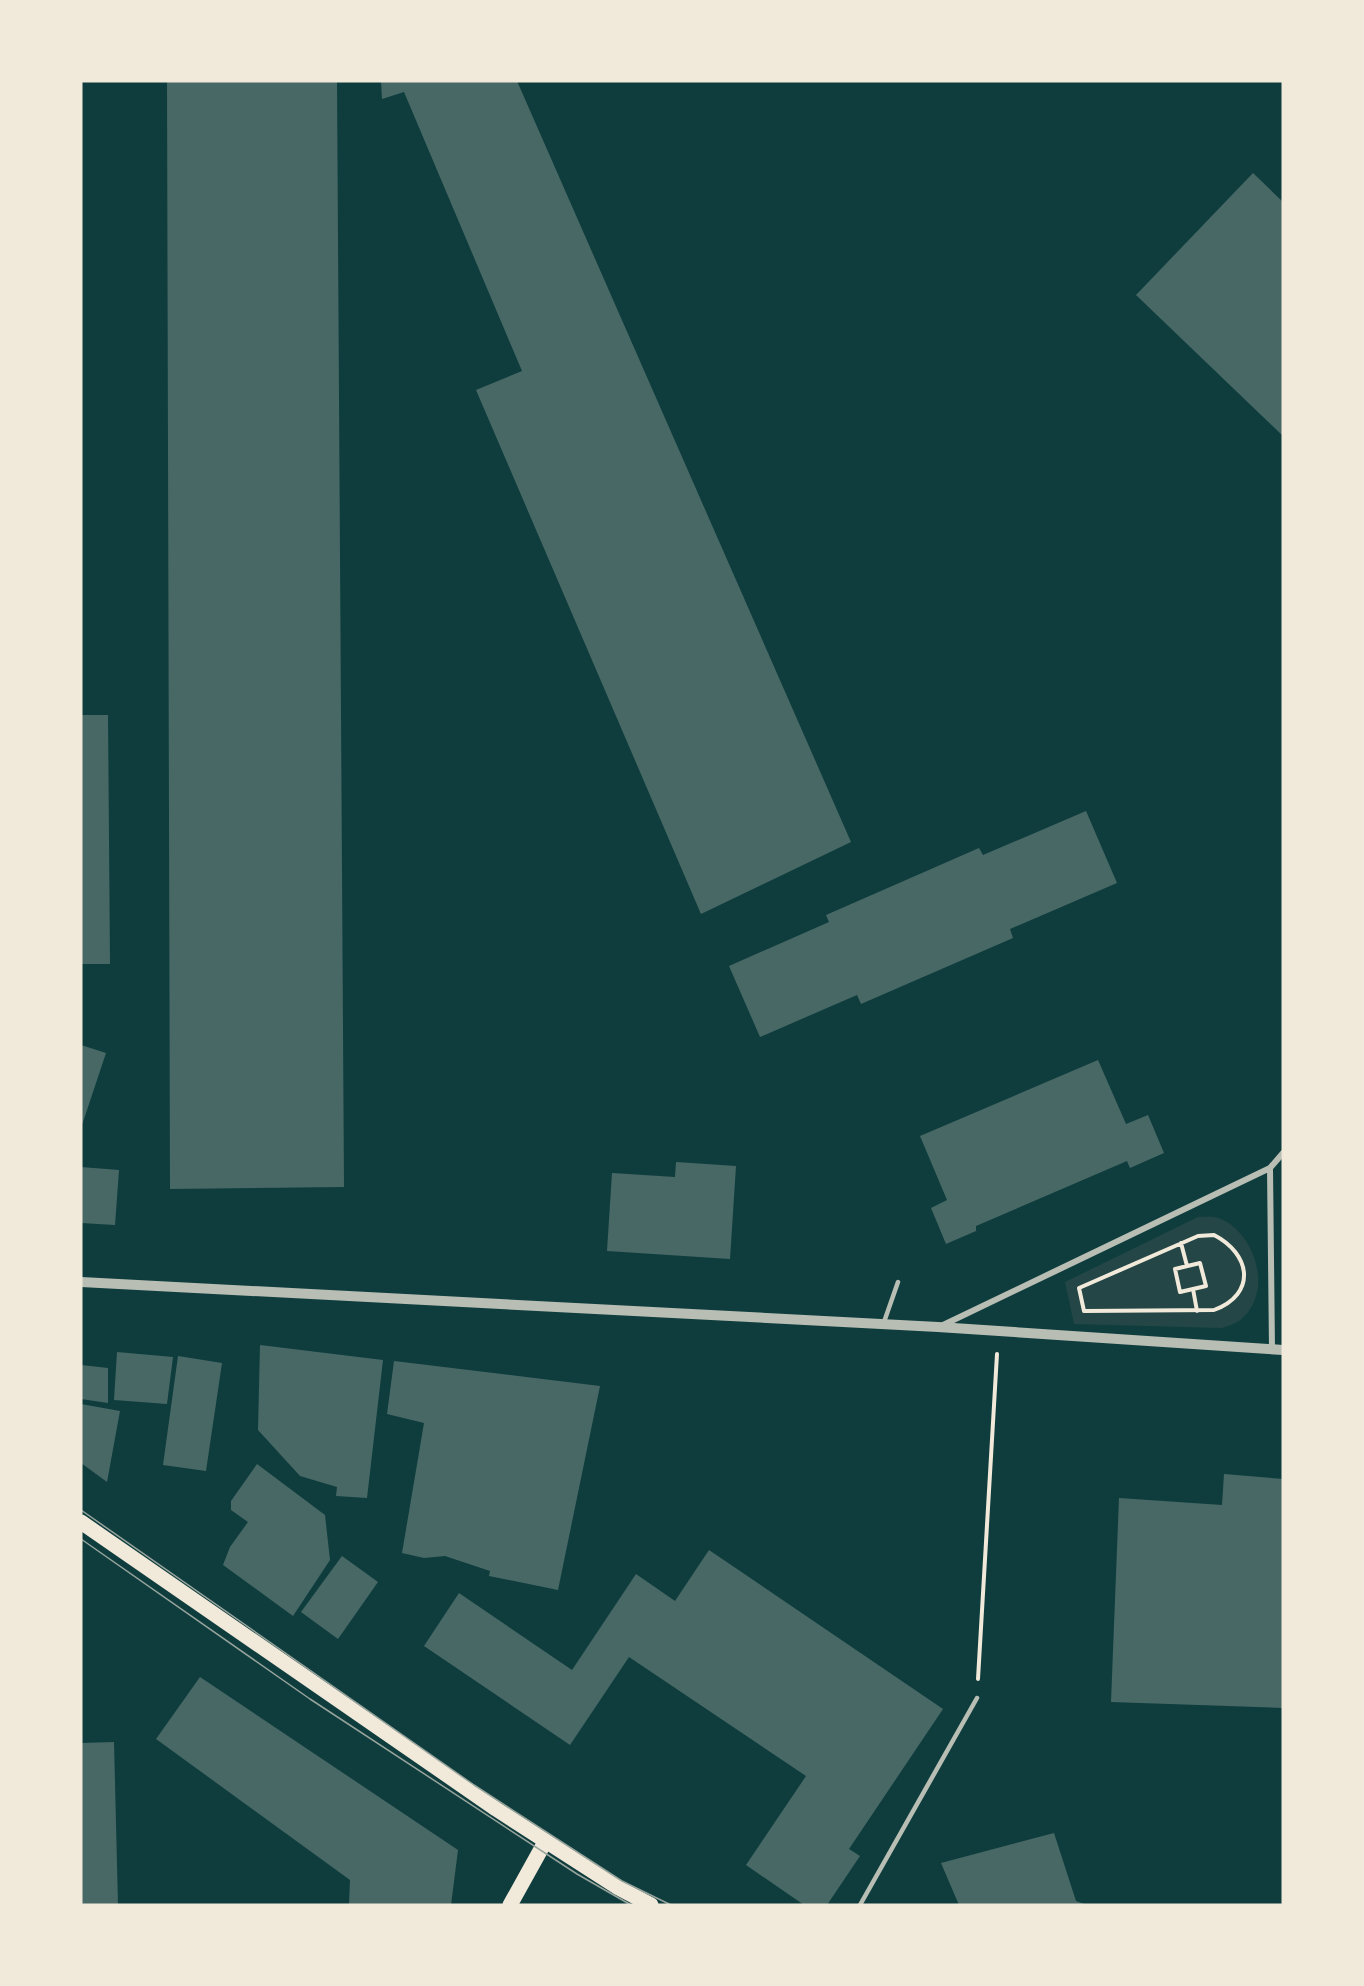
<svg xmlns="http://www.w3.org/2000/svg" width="1364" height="1986" font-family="Commissioner,sans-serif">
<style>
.green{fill:#244646}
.building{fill:#486865}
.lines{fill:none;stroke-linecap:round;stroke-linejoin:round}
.path{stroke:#f1e9da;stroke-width:4}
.service{stroke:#b8beb3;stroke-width:4.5}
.minor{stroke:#b8beb3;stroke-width:6}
.tertiary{stroke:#b8beb3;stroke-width:10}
.primary{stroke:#f1e9da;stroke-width:15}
.tram{stroke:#97a49c;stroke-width:1.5}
</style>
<rect width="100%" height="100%" fill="#0f3d3e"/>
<path class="green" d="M1198,1217C1205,1217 1215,1216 1221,1219C1257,1235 1274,1295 1239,1321C1235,1324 1227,1326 1222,1328L1074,1324L1065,1282Z"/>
<path class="building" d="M167,81H337L344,1187L170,1189Z
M381,81H517L851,842L701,914L476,390L522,371L404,92L382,99Z
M1253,173L1283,202V436L1136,295Z
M81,715H108L110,964H81Z
M1086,811L1117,883L1010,929L1013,938L861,1004L857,995L760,1037L729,966L829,922L826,915L979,848L983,855Z
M81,1045L106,1053L81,1128Z
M1098,1060L1126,1124L1148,1115L1164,1153L1130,1168L1127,1161L976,1226V1231L946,1244L931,1208L947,1200L920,1136Z
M676,1162L736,1166L730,1259L607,1251L612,1173L675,1177Z
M81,1167L119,1170L115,1225L81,1223Z
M260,1345L383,1360L367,1498L336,1496L337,1487L300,1476L258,1430Z
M117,1352L173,1357L167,1404L114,1400Z
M178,1356L222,1363L206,1471L163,1465Z
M394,1361L600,1386L558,1590L489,1576L490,1571L445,1556L424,1558L402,1553L424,1423L387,1414Z
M81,1365L108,1368V1403L81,1399Z
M81,1404L120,1411L107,1482L81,1463Z
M257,1464L325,1515L330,1560L293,1616L223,1565L230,1547L248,1522L231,1510V1501Z
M1224,1474L1283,1479V1708L1111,1702L1119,1498L1222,1505Z
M709,1550L943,1709L849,1849L860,1856L827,1905H804L746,1865L806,1776L629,1657L570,1745L424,1646L459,1593L572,1670L636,1574L675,1601Z
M342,1556L378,1582L338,1639L301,1612Z
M200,1677L458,1850L451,1905H349L350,1880L156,1739Z
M114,1742L118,1905H81V1743Z
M1054,1833L1076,1901L1087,1905H959L941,1863Z"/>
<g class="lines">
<path class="path" d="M1214,1235C1251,1254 1257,1294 1214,1310L1084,1311L1079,1288L1198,1236Z
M1181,1243L1187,1266
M1200,1263L1206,1286L1180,1292L1175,1269Z
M1193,1289L1197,1311
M978,1679L997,1354"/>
<path class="service" d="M884,1322L898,1282
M860,1905L977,1698"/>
<path class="minor" d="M1270,1168L1272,1349
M941,1326L1270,1168L1283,1153"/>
<path class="tertiary" d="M81,1282L938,1327L1283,1350"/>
<path class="primary" d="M81,1522L496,1809L617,1887L651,1905
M510,1905L545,1842"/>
<path class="tram" d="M81,1510L474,1785L622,1881L671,1905
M81,1539L310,1699L577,1874L631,1905"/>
</g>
<rect width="1364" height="1986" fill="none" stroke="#f1e9da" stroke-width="165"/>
</svg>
